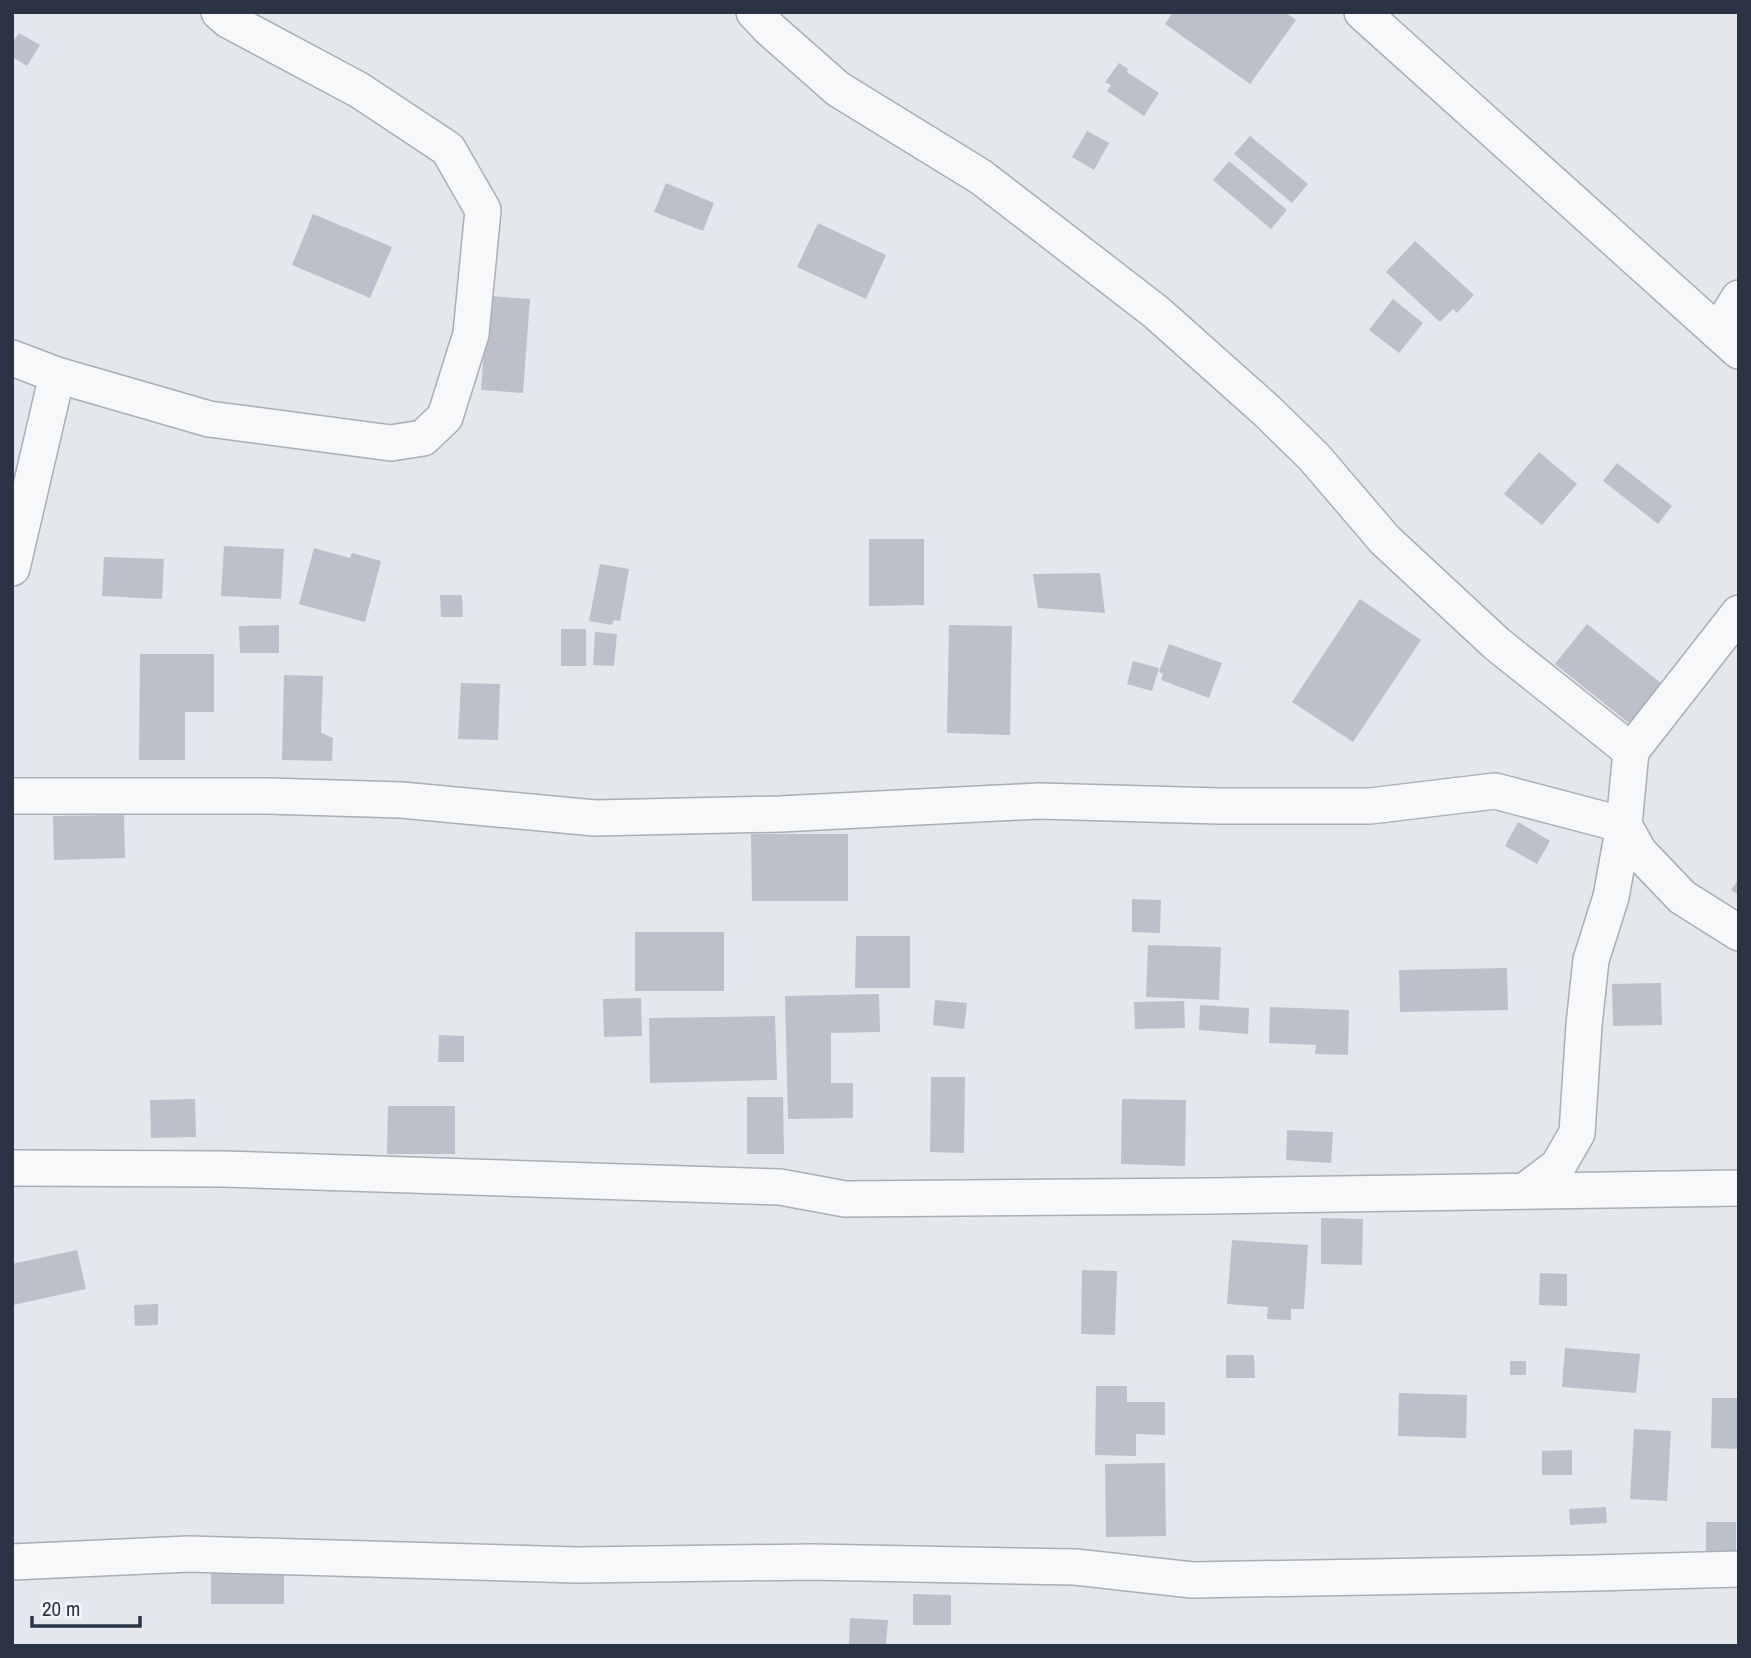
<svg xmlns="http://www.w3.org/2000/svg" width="1751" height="1658" font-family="'Archivo Narrow',sans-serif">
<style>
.building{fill:#bbc0ca}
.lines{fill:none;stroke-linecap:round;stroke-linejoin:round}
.street-casing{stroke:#a9aeb7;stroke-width:38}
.street{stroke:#f7f8fa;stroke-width:35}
</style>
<rect width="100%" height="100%" fill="#e4e7ec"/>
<path class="building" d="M1173,12H1285L1296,20L1250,84L1165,24Z
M19,33L40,45L27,66L12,57V43Z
M1119,63L1128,69L1127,72L1159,93L1144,116L1107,91L1111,85L1105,82Z
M1087,131L1109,143L1094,170L1072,157Z
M1250,136L1308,184L1292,203L1234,154Z
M1229,161L1287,210L1271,229L1213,180Z
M666,183L714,203L703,231L654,212Z
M313,214L392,247L370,298L292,265Z
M818,223L886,255L866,299L797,267Z
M1415,241L1474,295L1457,313L1453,309L1440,322L1386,272Z
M488,296L530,299L523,393L481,390Z
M1393,299L1423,323L1399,353L1369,330Z
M1539,452L1577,484L1542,525L1504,494Z
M1617,463L1672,506L1658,524L1603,481Z
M869,539H924V605L869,606Z
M224,546L284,549L281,599L221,596Z
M314,548L350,558L352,553L381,561L365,622L299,604Z
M104,557L164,559L162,599L102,596Z
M600,564L629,569L620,621L614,620L612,625L589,621Z
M1100,573L1105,613L1038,608L1033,574Z
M440,595H462L463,617H441Z
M1360,599L1421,640L1353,742L1292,702Z
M1587,624L1662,684L1630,724L1555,664Z
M279,625V653H240L239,626Z
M949,625L1012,626L1010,735L947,733Z
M561,629H586V666H561Z
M595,632L617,634L614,666L593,665Z
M1169,644L1222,663L1209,698L1161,680L1163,674L1159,672Z
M140,654H214V712H185V760H139Z
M1133,661L1159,668L1152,691L1127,684Z
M284,675L323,676L321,733L333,738L332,761L282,760Z
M461,683L500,684L498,740L458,739Z
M124,815L125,858L54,860L53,816Z
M1518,822L1550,841L1537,864L1505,846Z
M751,834H848V901H752Z
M1739,879V895L1731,890Z
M1132,899L1161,900L1160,933L1132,932Z
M635,932H724V991H635Z
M856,936H910V988H855Z
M1148,945L1221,947L1219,1000L1146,997Z
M1507,968L1508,1010L1400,1012L1399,970Z
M1661,983L1662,1025L1613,1026L1612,984Z
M879,994L880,1032L831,1033V1083H853V1118L788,1119L785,996Z
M641,998L642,1036L604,1037L603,999Z
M935,1000L967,1003L964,1029L933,1025Z
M1184,1001L1185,1028L1135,1029L1134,1002Z
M1200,1005L1249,1008L1248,1034L1199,1030Z
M1270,1007L1349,1010L1348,1055L1315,1054L1316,1045L1269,1043Z
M775,1016L777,1080L650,1083L649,1018Z
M439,1035L464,1036V1062H438Z
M931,1077H965L964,1153L930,1152Z
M747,1097H783L784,1154H747Z
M195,1099L196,1137L151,1138L150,1100Z
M1122,1099L1186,1100L1185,1166L1121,1164Z
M388,1106H455V1154H387Z
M1287,1130L1333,1132L1331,1163L1286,1160Z
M1321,1218L1363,1219L1362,1265L1321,1264Z
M1232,1240L1308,1245L1304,1309H1291V1320L1267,1319L1268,1307L1227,1304Z
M77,1250L86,1289L13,1305L12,1264Z
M1082,1270L1117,1271L1115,1335L1081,1334Z
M1540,1273L1567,1274V1306L1539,1305Z
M158,1304V1325L135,1326L134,1305Z
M1565,1348L1640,1354L1636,1393L1562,1387Z
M1226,1355H1254L1255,1378H1226Z
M1510,1361H1526V1375H1510Z
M1096,1386H1127V1402H1165V1435L1136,1434V1456L1095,1455Z
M1399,1393L1467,1395L1466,1438L1398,1436Z
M1712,1398H1739V1449L1711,1448Z
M1634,1429L1671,1431L1667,1501L1630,1499Z
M1572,1450V1475H1542V1451Z
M1165,1463L1166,1536L1106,1537L1105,1464Z
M1606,1507L1607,1523L1570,1525L1569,1509Z
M1706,1522H1736V1551H1706Z
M211,1570H284V1604H211Z
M913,1594L951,1595V1625H913Z
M850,1618L888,1620L886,1646H849Z"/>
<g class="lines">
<g class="street-casing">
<path id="street" d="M754,12L770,29L838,89L981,177L1156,312L1267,411L1314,457L1385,540L1497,644L1631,751
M1362,12L1739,351
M1718,332L1739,298
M12,358L57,375L209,419L391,443L423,438L445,417L471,334L483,210L448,149L359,90L228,20L219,12
M12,568L57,375
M12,796H268L401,800L595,818L780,814L1039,801L1219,806H1370L1495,791L1624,825L1639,852L1682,897L1739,933
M12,1168L224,1169L780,1187L845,1199L1212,1196L1739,1188
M1526,1190L1558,1166L1577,1133L1584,1025L1591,960L1611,897L1624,825L1631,751L1739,613
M12,1562L189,1554L577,1565L811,1562L1075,1567L1192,1580L1593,1573L1739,1569"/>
</g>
<use href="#street" class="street"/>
</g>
<rect width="1751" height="1658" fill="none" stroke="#2b3445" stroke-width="28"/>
<path d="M32 1616v10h108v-10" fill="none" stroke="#2b3445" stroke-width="3.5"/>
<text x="42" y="1616" font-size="21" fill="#2b3445" stroke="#f4f6f9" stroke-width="5" paint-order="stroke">20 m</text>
</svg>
